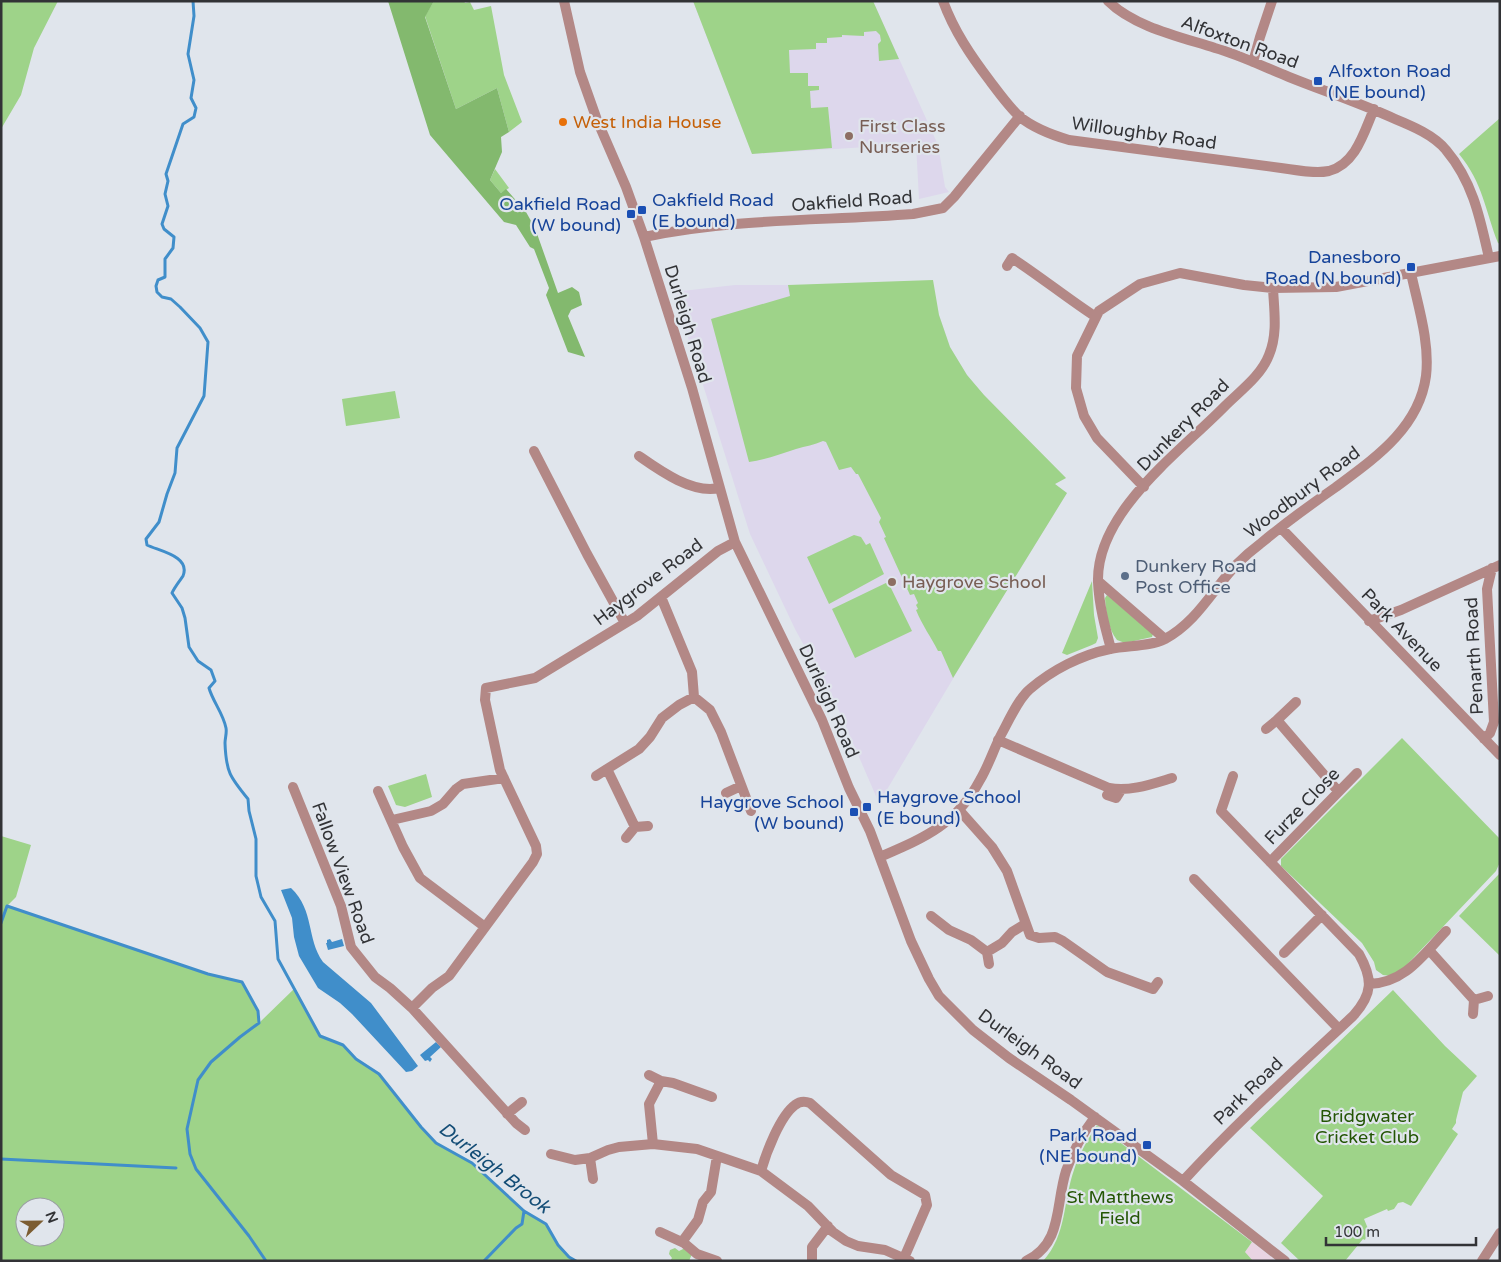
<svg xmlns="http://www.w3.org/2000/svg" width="1501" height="1262" font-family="'Varela Round',sans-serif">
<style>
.commercial{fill:#e9d4e2}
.education{fill:#ddd7ec}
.green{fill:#9ed389;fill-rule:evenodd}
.forest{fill:#83b96e}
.water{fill:#408eca}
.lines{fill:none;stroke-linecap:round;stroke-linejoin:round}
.stream{stroke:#408eca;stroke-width:3}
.minor{stroke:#b38886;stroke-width:10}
.transit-dot{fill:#1a4fb4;stroke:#e0e5ec;stroke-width:2}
.food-dot{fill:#e8710a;stroke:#e0e5ec;stroke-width:2}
.education-dot{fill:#8d6e63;stroke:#e0e5ec;stroke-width:2}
.service-dot{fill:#5c6f8a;stroke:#e0e5ec;stroke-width:2}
.labels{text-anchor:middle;stroke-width:4.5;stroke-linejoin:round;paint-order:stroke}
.street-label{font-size:18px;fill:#323336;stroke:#e0e5ec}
.transit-label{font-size:18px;fill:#164399;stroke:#e0e5ec;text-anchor:end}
.food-label{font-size:18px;fill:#c56008;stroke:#e0e5ec;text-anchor:start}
.education-label{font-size:18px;fill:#785e54;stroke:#e0e5ec;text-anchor:start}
.service-label{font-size:18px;fill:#4e5e75;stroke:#e0e5ec;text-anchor:start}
.park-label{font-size:18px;fill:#245605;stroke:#e0e5ec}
.water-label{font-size:19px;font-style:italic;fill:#144d76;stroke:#e0e5ec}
</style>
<rect width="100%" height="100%" fill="#e0e5ec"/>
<path class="commercial" d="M1252,1242L1276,1261H1253L1245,1252Z"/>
<path class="education" d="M693,1H873L938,145L945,187L949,192L919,199L916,144L752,154Z
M735,285H806L939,315L950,347L967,375L984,395L1066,478L1055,484L1067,493L963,662L879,803L836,704L795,629L750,534L675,296L682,291Z"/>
<path class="green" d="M1,1H58L34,48L21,95L1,129Z
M434,1H464L465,3L470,2L474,10L491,6L504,75L522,122L509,132L497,88L456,109L425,16Z
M693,1H873L899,59L879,61L878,44L881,41L880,35L876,31L864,32V36L842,35V37L827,38V43H816V49L789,50L790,73H808V86H819V90L810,91L811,108L828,107L832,148L752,154Z
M1500,118V244L1498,243C1485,210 1483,183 1459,154Z
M495,169L509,188L501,193L490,180Z
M933,280L939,315L950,347L967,375L984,395L1066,478L1055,484L1067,493L953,678L941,651H938C931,637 922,625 916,610L918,609L916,605L918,603L914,594L910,595L884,538L886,537L879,522L881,518L858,474H856L851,467L839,470L826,442L823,441C814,445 806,446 796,449C781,454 765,460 749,462L711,319L790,296L788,285Z
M395,391L400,418L346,426L342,399Z
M854,535L861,537L866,545L870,543L884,574L829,604L807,557Z
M1092,581L1094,615L1098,638L1096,643L1092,645L1067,655L1062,653Z
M888,582L912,631L855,658L832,609Z
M1107,595L1153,634L1152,637L1125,643L1117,640C1108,629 1106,612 1105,598Z
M1402,738L1500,839V862L1496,871L1399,973L1391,976L1383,975L1376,970L1374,962L1362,943L1281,866V859Z
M426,774L432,797L405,807L396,805L388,786Z
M1,836L31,845L16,897L7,906L208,974L242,982L258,1011L260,1022L295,988L320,1036L343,1045L356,1059L379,1074L421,1127L436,1143L472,1163L524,1211L546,1224L558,1245L569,1257L576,1261H1ZM25,1207H55V1237H25Z
M1500,871V956L1459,916L1499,874Z
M1393,990L1445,1046L1477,1076L1463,1092L1456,1120V1123L1452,1129L1458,1134L1411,1206L1403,1202L1398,1203L1394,1209L1388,1211L1387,1209L1364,1219L1371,1236L1366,1237L1365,1240L1363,1239L1345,1261H1300L1281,1243L1323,1196L1250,1128Z
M1097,1125L1252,1242L1245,1252L1253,1261H1043C1067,1235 1063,1201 1074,1170C1079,1154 1088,1139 1097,1125Z
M675,1248L679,1251L685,1248L692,1254L689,1261H670L672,1258L669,1254L670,1250Z"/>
<path class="forest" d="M388,1H434L425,17L456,109L497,88L509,132L501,137L502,152L490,180L501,193L506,189L526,212L535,228L558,293L572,287L579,292L582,305L571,310L568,316L585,357L568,352L546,295L549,288L534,249L530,247L516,225L504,222L430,135Z"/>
<path class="water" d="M291,888C315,911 306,938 323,962L371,1003L418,1066L412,1071L406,1072L352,1014L340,1003L318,988L299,956L294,937L292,918L281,890Z
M330,939L332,942L342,939L344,946L328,950L326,943H327V940Z
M436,1042L441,1047L430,1057L432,1059L430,1062L428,1060L425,1061L420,1055Z"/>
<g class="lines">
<path class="stream" d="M193,1L194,16L188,54L194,80L191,98L196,108L194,117L183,124L166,174L168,181L165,194L168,206L162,224L164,229L174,237L173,248L165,259V277L158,280L156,286L157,292L162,297L171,299L180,307L200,328L208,342L204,396L177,448L175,473L167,494L159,522L146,539L147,545C159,551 191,556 183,576C181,579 174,588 172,593L182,608L185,618L189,647L198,661L211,670L215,681L209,688C213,702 223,713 226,728C227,733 225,738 225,743C226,772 230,777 248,799L249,811L256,839V876L261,897L275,921L278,959L320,1036L343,1045L356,1059L379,1074L421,1127L436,1143L472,1163L524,1211L546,1224L558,1245L569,1257L576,1261
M1,923L7,906L208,974L242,982L258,1011L259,1023L240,1037L211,1062L198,1080L187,1129L190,1154L196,1169L249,1236L266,1261
M1,1159L176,1168
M484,1261L516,1228L522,1224L524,1211"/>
<path class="minor" d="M564,1L580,72L597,120L626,187L644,237L692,388L735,542L822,720L849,788L870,831L911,941L929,979L939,996L973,1030L1009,1058L1071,1100L1183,1181L1285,1261
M943,1C954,31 971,56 990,81C999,93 1009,107 1020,117C1035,129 1052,135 1069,140L1281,168C1296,170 1314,174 1329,171C1356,164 1364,132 1374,109
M1108,1C1134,27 1181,37 1215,48C1240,55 1264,67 1289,77C1324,91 1360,103 1395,119C1412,126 1434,135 1446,150C1473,182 1480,218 1489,258
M1253,62L1260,37L1272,1
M644,237C732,218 824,221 913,214L943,208L954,197L1020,116
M1007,266L1012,258C1041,277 1067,298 1096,317
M534,451L587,554L625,623
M639,456C659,470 692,494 719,488
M1144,487L1097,438L1084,416L1076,388L1077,356L1099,311L1140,284L1180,273L1244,285L1273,288L1336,287L1500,256
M1281,528L1500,755
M1098,581L1165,639
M1369,621L1401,610L1500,565
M1111,649C1105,627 1099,605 1098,582C1096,512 1180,452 1225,406C1240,391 1261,376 1269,355C1278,334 1274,310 1273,288
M694,697L710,710L721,732L751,811
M1296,702L1277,720L1338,791
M1266,729L1277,720
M1484,739L1490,733L1494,722L1487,589L1492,568
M998,740L1109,788C1130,792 1152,784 1172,778
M596,776L607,769
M293,787L341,906L351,947L375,977L390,988L412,1008
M378,791L403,847L420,878L485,927
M726,793L741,786
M1107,795L1116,798L1121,790
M960,811L992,847L1007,871L1030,935L1039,938L1055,937L1063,941L1107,972L1153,989L1158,982
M392,820L431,811L443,804L456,789L463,784L504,778
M635,827L607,769L639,749L650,737L662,718L679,705L694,697L692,672L661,597
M626,838L635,827L648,826
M880,857C924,838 956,825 980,780C989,765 994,748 1002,733C1009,720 1019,698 1030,689C1052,670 1081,655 1110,649C1128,645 1149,647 1165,639C1197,622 1213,589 1237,564C1244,557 1252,550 1260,544C1284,524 1310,505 1336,487C1375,458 1419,428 1426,376C1430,342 1418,306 1411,273
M1270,862L1357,773
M1194,879L1339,1029
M931,916L949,930L971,940L987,952L1002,943L1012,932L1025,924
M1429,950L1474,1000L1473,1014
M987,952L989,964
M1284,953L1322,915
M1369,984C1405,983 1423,955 1446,931
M1474,1000L1488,996
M649,1075L661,1081
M507,1114L522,1102
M525,1130L516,1123L412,1008L432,988L449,976L533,862L537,854L536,846L500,770L485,700L486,688L535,678L637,616L718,551L735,542
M653,1144L649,1104L661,1081L673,1083L712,1097
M551,1154L575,1160L590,1158L608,1150L619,1147L653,1144L697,1149L761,1171L808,1206L833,1232L846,1241L858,1246L885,1250L910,1261
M590,1158L593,1179
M761,1171C766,1153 780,1116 795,1105C800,1101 805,1101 810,1103L891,1175L925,1195L927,1205L904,1258
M1183,1181C1237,1122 1295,1070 1353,1016C1373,994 1373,979 1359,954L1221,811L1233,776
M660,1232L684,1243L697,1254L717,1261
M682,1242L698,1220L703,1202L711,1192L717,1156
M812,1261V1247L828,1226
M1026,1261C1063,1243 1055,1206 1066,1171C1073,1151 1082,1134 1095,1117
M1482,1261L1500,1233"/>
</g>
<g class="transit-dot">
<rect x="1313" y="76" width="10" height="10" rx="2.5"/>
<rect x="637" y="205" width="10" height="10" rx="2.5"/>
<rect x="626" y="209" width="10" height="10" rx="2.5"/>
<rect x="1406" y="262" width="10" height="10" rx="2.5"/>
<rect x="862" y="802" width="10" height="10" rx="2.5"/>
<rect x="849" y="807" width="10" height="10" rx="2.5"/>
<rect x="1142" y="1140" width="10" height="10" rx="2.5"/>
</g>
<circle class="food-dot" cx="563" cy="122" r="5"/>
<g class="education-dot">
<circle cx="849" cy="136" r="5"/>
<circle cx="892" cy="582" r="5"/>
</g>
<circle class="service-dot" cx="1125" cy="576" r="5"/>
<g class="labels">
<g class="street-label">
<text transform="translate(1240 42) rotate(20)" y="6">Alfoxton Road</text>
<text transform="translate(1144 133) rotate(8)" y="6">Willoughby Road</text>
<text transform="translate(852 201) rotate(-4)" y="6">Oakfield Road</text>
<text transform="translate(688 324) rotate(73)" y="6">Durleigh Road</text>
<text transform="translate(1183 425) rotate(-45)" y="6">Dunkery Road</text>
<text transform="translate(1302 492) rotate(-37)" y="6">Woodbury Road</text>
<text transform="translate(648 582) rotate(-37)" y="6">Haygrove Road</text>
<text transform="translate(1402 630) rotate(46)" y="6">Park Avenue</text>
<text transform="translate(1474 656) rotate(-93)" y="6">Penarth Road</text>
<text transform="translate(829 701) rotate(66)" y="6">Durleigh Road</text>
<text transform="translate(1302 806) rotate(-46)" y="6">Furze Close</text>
<text transform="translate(343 873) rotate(70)" y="6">Fallow View Road</text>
<text transform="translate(1030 1049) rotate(36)" y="6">Durleigh Road</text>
<text transform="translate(1248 1091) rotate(-44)" y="6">Park Road</text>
</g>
<g class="transit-label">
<text x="1328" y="77" text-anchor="start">Alfoxton Road<tspan x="1328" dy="21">(NE bound)</tspan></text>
<text x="652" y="206" text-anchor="start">Oakfield Road<tspan x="652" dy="21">(E bound)</tspan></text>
<text x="621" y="210">Oakfield Road<tspan x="621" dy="21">(W bound)</tspan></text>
<text x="1401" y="263">Danesboro<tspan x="1401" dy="21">Road (N bound)</tspan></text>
<text x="877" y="803" text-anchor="start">Haygrove School<tspan x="877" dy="21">(E bound)</tspan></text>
<text x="844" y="808">Haygrove School<tspan x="844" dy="21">(W bound)</tspan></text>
<text x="1137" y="1141">Park Road<tspan x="1137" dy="21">(NE bound)</tspan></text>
</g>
<g class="food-label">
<text x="573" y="128">West India House</text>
</g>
<g class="education-label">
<text x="859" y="132">First Class<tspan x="859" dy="21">Nurseries</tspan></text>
<text x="902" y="588">Haygrove School</text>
</g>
<g class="service-label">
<text x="1135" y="572">Dunkery Road<tspan x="1135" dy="21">Post Office</tspan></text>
</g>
<g class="park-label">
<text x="1367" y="1122">Bridgwater<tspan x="1367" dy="21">Cricket Club</tspan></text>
<text x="1120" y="1203">St Matthews<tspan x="1120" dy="21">Field</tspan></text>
</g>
<g class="water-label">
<text transform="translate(495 1167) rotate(38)" y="7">Durleigh Brook</text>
</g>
</g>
<rect width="1501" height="1262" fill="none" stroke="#323336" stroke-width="5"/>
<g transform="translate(40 1222) rotate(68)"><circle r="24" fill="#e0e5ec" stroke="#9a9ea3"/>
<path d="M0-4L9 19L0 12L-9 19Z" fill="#7c5d32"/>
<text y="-8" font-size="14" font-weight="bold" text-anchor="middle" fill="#323336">N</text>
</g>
<path d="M1326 1237v8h150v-8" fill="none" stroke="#323336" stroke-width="2.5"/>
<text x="1334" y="1237" font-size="15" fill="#323336" stroke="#e0e5ec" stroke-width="4" paint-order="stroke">100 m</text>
</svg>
